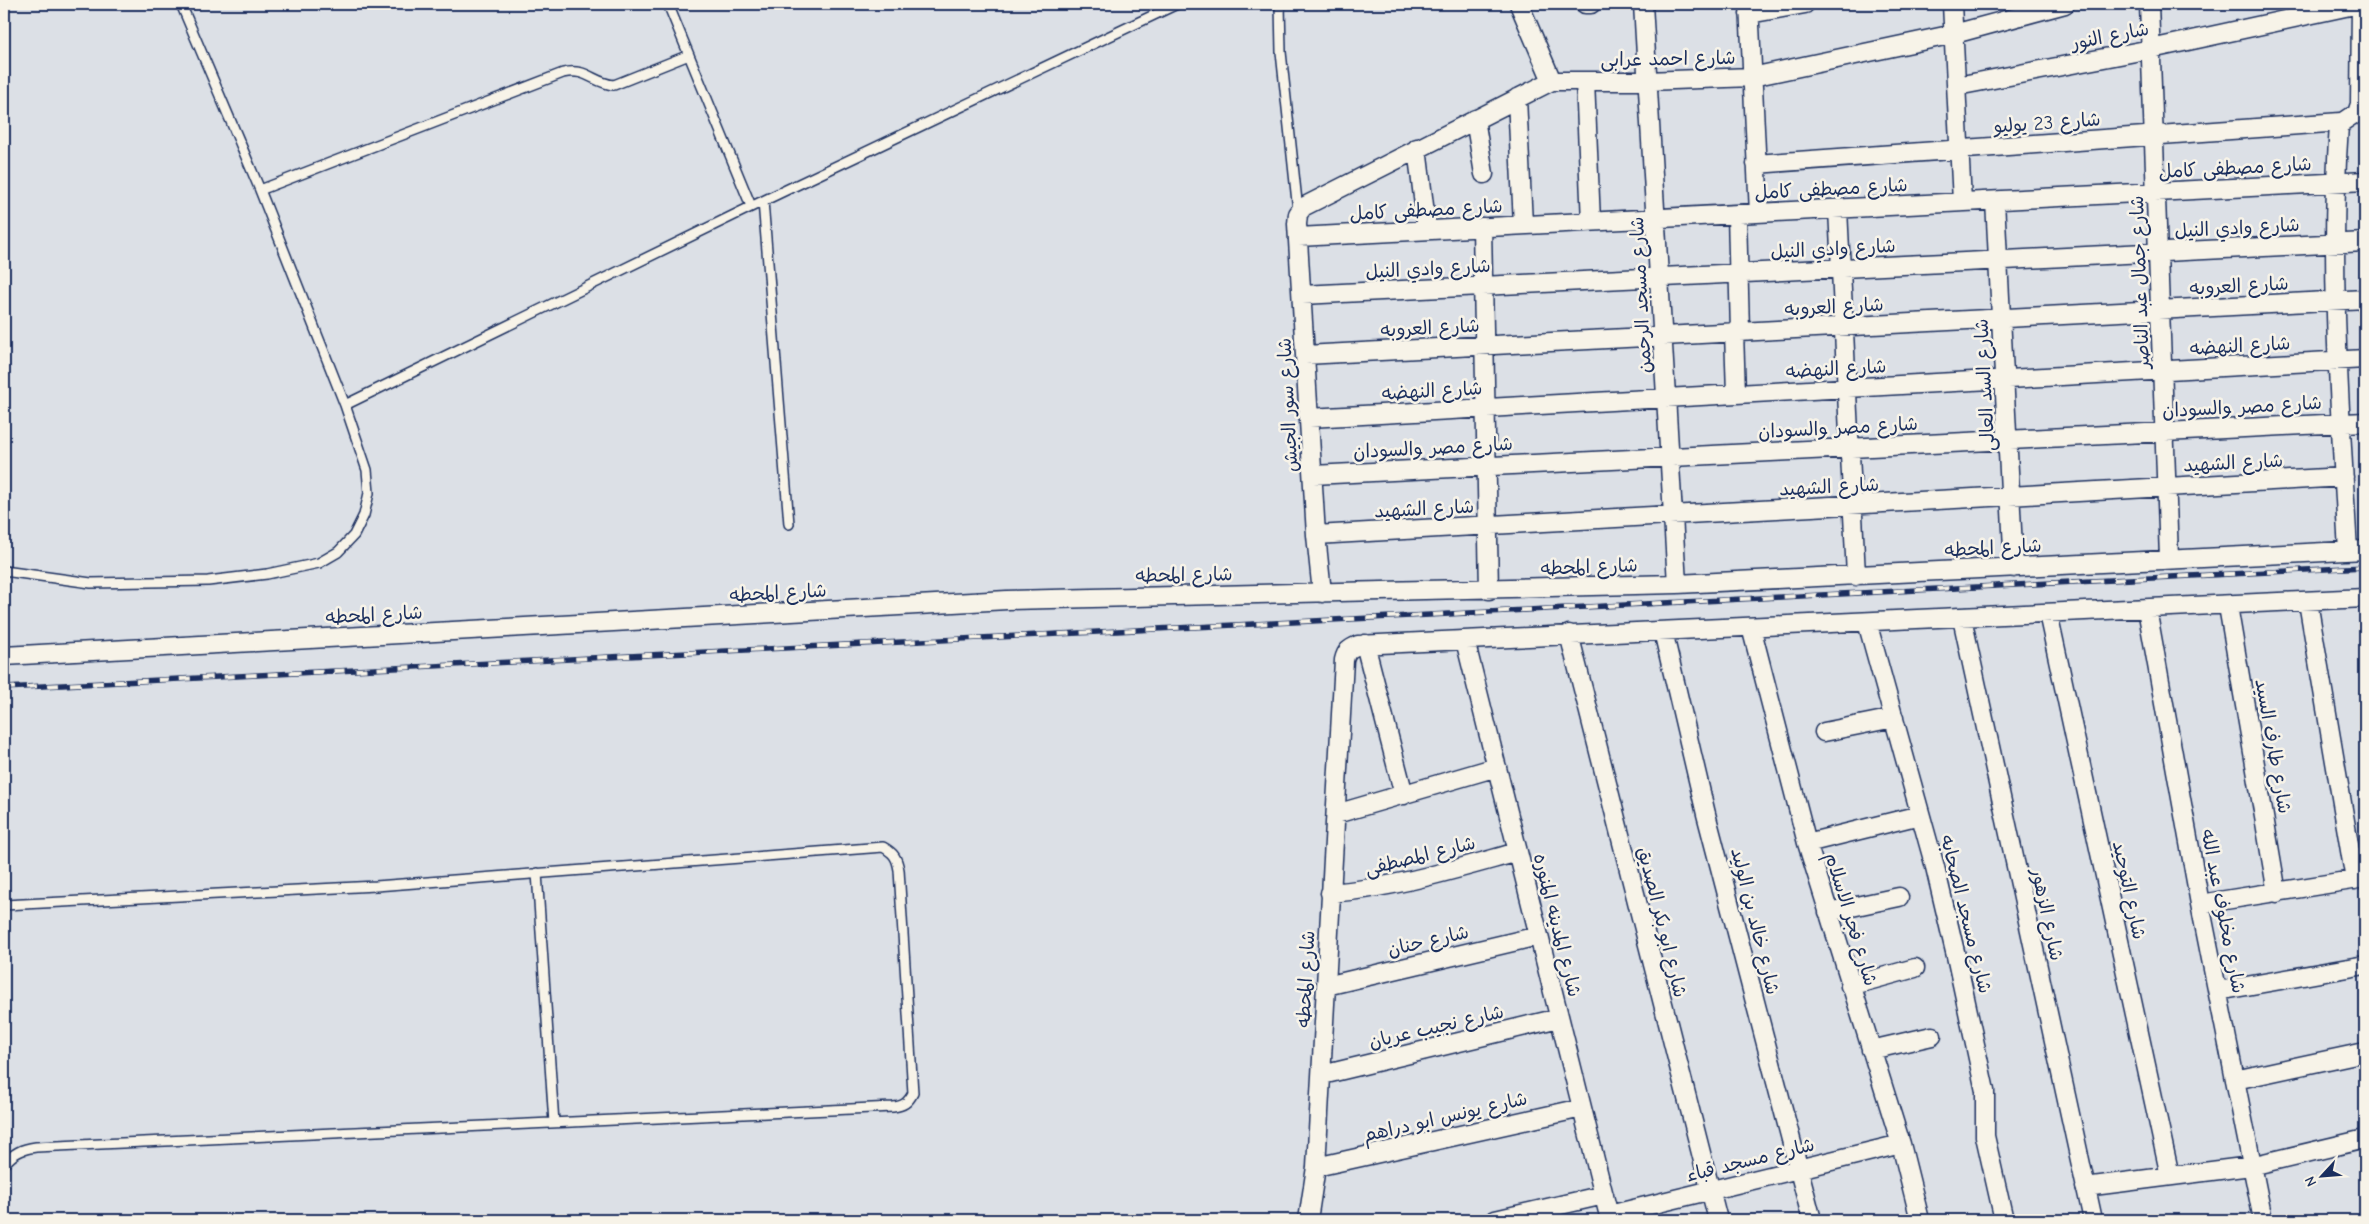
<svg xmlns="http://www.w3.org/2000/svg" width="2369" height="1224" font-family="'Comic Neue','Playpen Sans Arabic',sans-serif">
<style>
.lines{fill:none;stroke-linecap:round;stroke-linejoin:round}
.lane-casing{stroke:#1b2f5e;stroke-width:12}
.street-casing{stroke:#1b2f5e;stroke-width:21}
.lane{stroke:#f7f3e8;stroke-width:9}
.street{stroke:#f7f3e8;stroke-width:18}
.rail-casing{stroke:#1b2f5e;stroke-width:5.5}
.rail{stroke:#f7f3e8;stroke-width:4;stroke-dasharray:11;stroke-linecap:butt}
.labels{text-anchor:middle;stroke-width:5;stroke-linejoin:round;paint-order:stroke}
.street-label{font-size:19px;fill:#1b2f5e;stroke:#f7f3e8}
</style>
<rect width="100%" height="100%" fill="#dce0e6"/>
<filter id="ink" filterUnits="userSpaceOnUse"><feTurbulence type="fractalNoise" baseFrequency=".02" numOctaves="2"/><feDisplacementMap in="SourceGraphic" scale="10" xChannelSelector="R" yChannelSelector="G"/><feConvolveMatrix kernelMatrix="1 2 1 2 8 2 1 2 1" color-interpolation-filters="sRGB"/></filter>
<g filter="url(#ink)">
<g class="lines">
<g class="lane-casing">
<path id="lane" d="M668,4L751,206
M1280,4L1281,52L1298,211
M260,190L563,73C586,67 593,83 614,85L689,55
M763,201L789,524
M345,405L763,201L1177,4
M4,571L91,583L208,581L267,574L319,563L338,552L354,535L364,515L369,493L367,470L345,405L260,190L181,4
M537,873L554,1123
M4,905L376,886L883,847C894,853 897,858 899,870L913,1093C908,1103 903,1106 893,1107L36,1147C21,1149 14,1153 4,1164
M4,1212L5,1220"/>
</g>
<g class="street-casing">
<path id="street" d="M1519,4L1552,81
M1585,4H1591
M1643,4L1677,584
M1749,4L1759,213
M1952,4L1962,202
M2149,4L2169,558
M1749,14L1805,4
M1585,81L1591,222
M1957,86L2151,49L2359,4
M1517,98L1523,225
M1475,119L1484,174
M1417,148L1427,230
M1756,164L2341,122
M1995,201L2014,568
M1838,209L1856,576
M1737,214L1740,332
M1482,227L1489,590
M1298,237L2365,181
M1302,295L2365,242
M1734,332L1736,394
M1305,355L2365,299
M1309,418L2365,359
M1313,475L2365,422
M1316,535L2344,477
M2348,551C2340,410 2329,267 2339,125L2357,113L2360,104L2361,4
M1322,593L1316,535L1297,224L1298,214L1303,207L1552,81H1647L1752,77L1954,34L2065,4
M2308,602L2355,880
M2228,606L2277,893
M2147,609L2200,904L2263,1220
M2048,613L2170,1176
M1962,618L2093,1220
M1867,622L1935,867L1956,956L1985,1091V1136L2004,1220
M1751,627L1807,843L1901,1144L1920,1220
M1663,631L1706,814L1812,1220
M1569,634L1718,1220
M1465,640L1610,1220
M1365,644L1404,795
M4,656L1007,600L1677,584L2365,550
M1824,732L1894,718
M1336,814L1497,767
M1807,843L1920,815
M1330,893C1395,888 1456,869 1518,852
M2200,904L2365,878
M1828,912L1899,897
M1326,986L1538,936
M1850,986L1915,968
M2218,991L2365,965
M1871,1050L1932,1036
M1322,1075L1559,1018
M2235,1080L2365,1052
M1316,1167L1582,1108
M2085,1187L2251,1166L2365,1139
M1609,1215L1901,1144
M1308,1220L1316,1167L1344,660C1346,651 1349,649 1358,645L2365,598
M1495,1220L1604,1195"/>
</g>
<use href="#lane" class="lane"/>
<use href="#street" class="street"/>
<g class="rail-casing">
<path id="rail" d="M4,688L2365,567"/>
</g>
<use href="#rail" class="rail"/>
</g>
</g>
<g class="labels">
<g class="street-label">
<text transform="translate(2110 35) rotate(-11)" y="7">شارع النور</text>
<text transform="translate(1668 58) rotate(-1)" y="7">شارع احمد عرابى</text>
<text transform="translate(2047 122) rotate(-4)" y="7">شارع 23 يوليو</text>
<text transform="translate(2235 167) rotate(-3)" y="7">شارع مصطفى كامل</text>
<text transform="translate(1831 188) rotate(-3)" y="7">شارع مصطفى كامل</text>
<text transform="translate(1426 209) rotate(-3)" y="7">شارع مصطفى كامل</text>
<text transform="translate(2237 227) rotate(-3)" y="7">شارع وادي النيل</text>
<text transform="translate(1833 248) rotate(-3)" y="7">شارع وادي النيل</text>
<text transform="translate(1428 268) rotate(-3)" y="7">شارع وادي النيل</text>
<text transform="translate(2139 282) rotate(-92)" y="7">شارع جمال عبد الناصر</text>
<text transform="translate(2239 285) rotate(-3)" y="7">شارع العروبه</text>
<text transform="translate(1640 295) rotate(-93)" y="7">شارع مسجد الرحمن</text>
<text transform="translate(1834 306) rotate(-3)" y="7">شارع العروبه</text>
<text transform="translate(1430 327) rotate(-3)" y="7">شارع العروبه</text>
<text transform="translate(2240 345) rotate(-3)" y="7">شارع النهضه</text>
<text transform="translate(1836 368) rotate(-3)" y="7">شارع النهضه</text>
<text transform="translate(1984 385) rotate(-93)" y="7">شارع السد العالى</text>
<text transform="translate(1432 390) rotate(-3)" y="7">شارع النهضه</text>
<text transform="translate(1287 405) rotate(-93)" y="7">شارع سور الجيش</text>
<text transform="translate(2242 406) rotate(-3)" y="7">شارع مصر والسودان</text>
<text transform="translate(1838 427) rotate(-3)" y="7">شارع مصر والسودان</text>
<text transform="translate(1433 447) rotate(-3)" y="7">شارع مصر والسودان</text>
<text transform="translate(2233 462) rotate(-3)" y="7">شارع الشهيد</text>
<text transform="translate(1829 486) rotate(-3)" y="7">شارع الشهيد</text>
<text transform="translate(1424 508) rotate(-3)" y="7">شارع الشهيد</text>
<text transform="translate(1993 547) rotate(-3)" y="7">شارع المحطه</text>
<text transform="translate(1589 566) rotate(-2)" y="7">شارع المحطه</text>
<text transform="translate(1184 574) rotate(-1)" y="7">شارع المحطه</text>
<text transform="translate(778 592) rotate(-3)" y="7">شارع المحطه</text>
<text transform="translate(374 614) rotate(-3)" y="7">شارع المحطه</text>
<text transform="translate(2274 746) rotate(80)" y="7">شارع طارف السيد</text>
<text transform="translate(1420 855) rotate(-14)" y="7">شارع المصطفى</text>
<text transform="translate(2130 890) rotate(78)" y="7">شارع التوحيد</text>
<text transform="translate(2224 911) rotate(79)" y="7">شارع مخلوف عبد الله</text>
<text transform="translate(1967 914) rotate(76)" y="7">شارع مسجد الصحابه</text>
<text transform="translate(2048 914) rotate(78)" y="7">شارع الزهور</text>
<text transform="translate(1852 919) rotate(73)" y="7">شارع فجر الاسلام</text>
<text transform="translate(1756 921) rotate(76)" y="7">شارع خالد بن الوليد</text>
<text transform="translate(1663 922) rotate(76)" y="7">شارع ابو بكر الصديق</text>
<text transform="translate(1558 925) rotate(76)" y="7">شارع المدينه المنوره</text>
<text transform="translate(1428 940) rotate(-13)" y="7">شارع حنان</text>
<text transform="translate(1305 979) rotate(-87)" y="7">شارع المحطه</text>
<text transform="translate(1436 1026) rotate(-13)" y="7">شارع نجيب عريان</text>
<text transform="translate(1445 1116) rotate(-13)" y="7">شارع يونس ابو دراهم</text>
<text transform="translate(1750 1159) rotate(-14)" y="7">شارع مسجد قباء</text>
</g>
</g>
<rect width="2369" height="1224" fill="none" stroke="#f7f3e8" stroke-width="20"/>
<rect x="10" y="10" width="2349" height="1204" fill="none" stroke="#1b2f5e" stroke-width="2" filter="url(#ink)"/>
<g transform="translate(2322 1176) rotate(244)" stroke="#f7f3e8" stroke-width="4" paint-order="stroke">
<path d="M0-4L9 19L0 12L-9 19Z" fill="#1b2f5e"/>
<text y="-8" font-size="14" font-weight="bold" text-anchor="middle" fill="#1b2f5e">N</text>
</g>
</svg>
